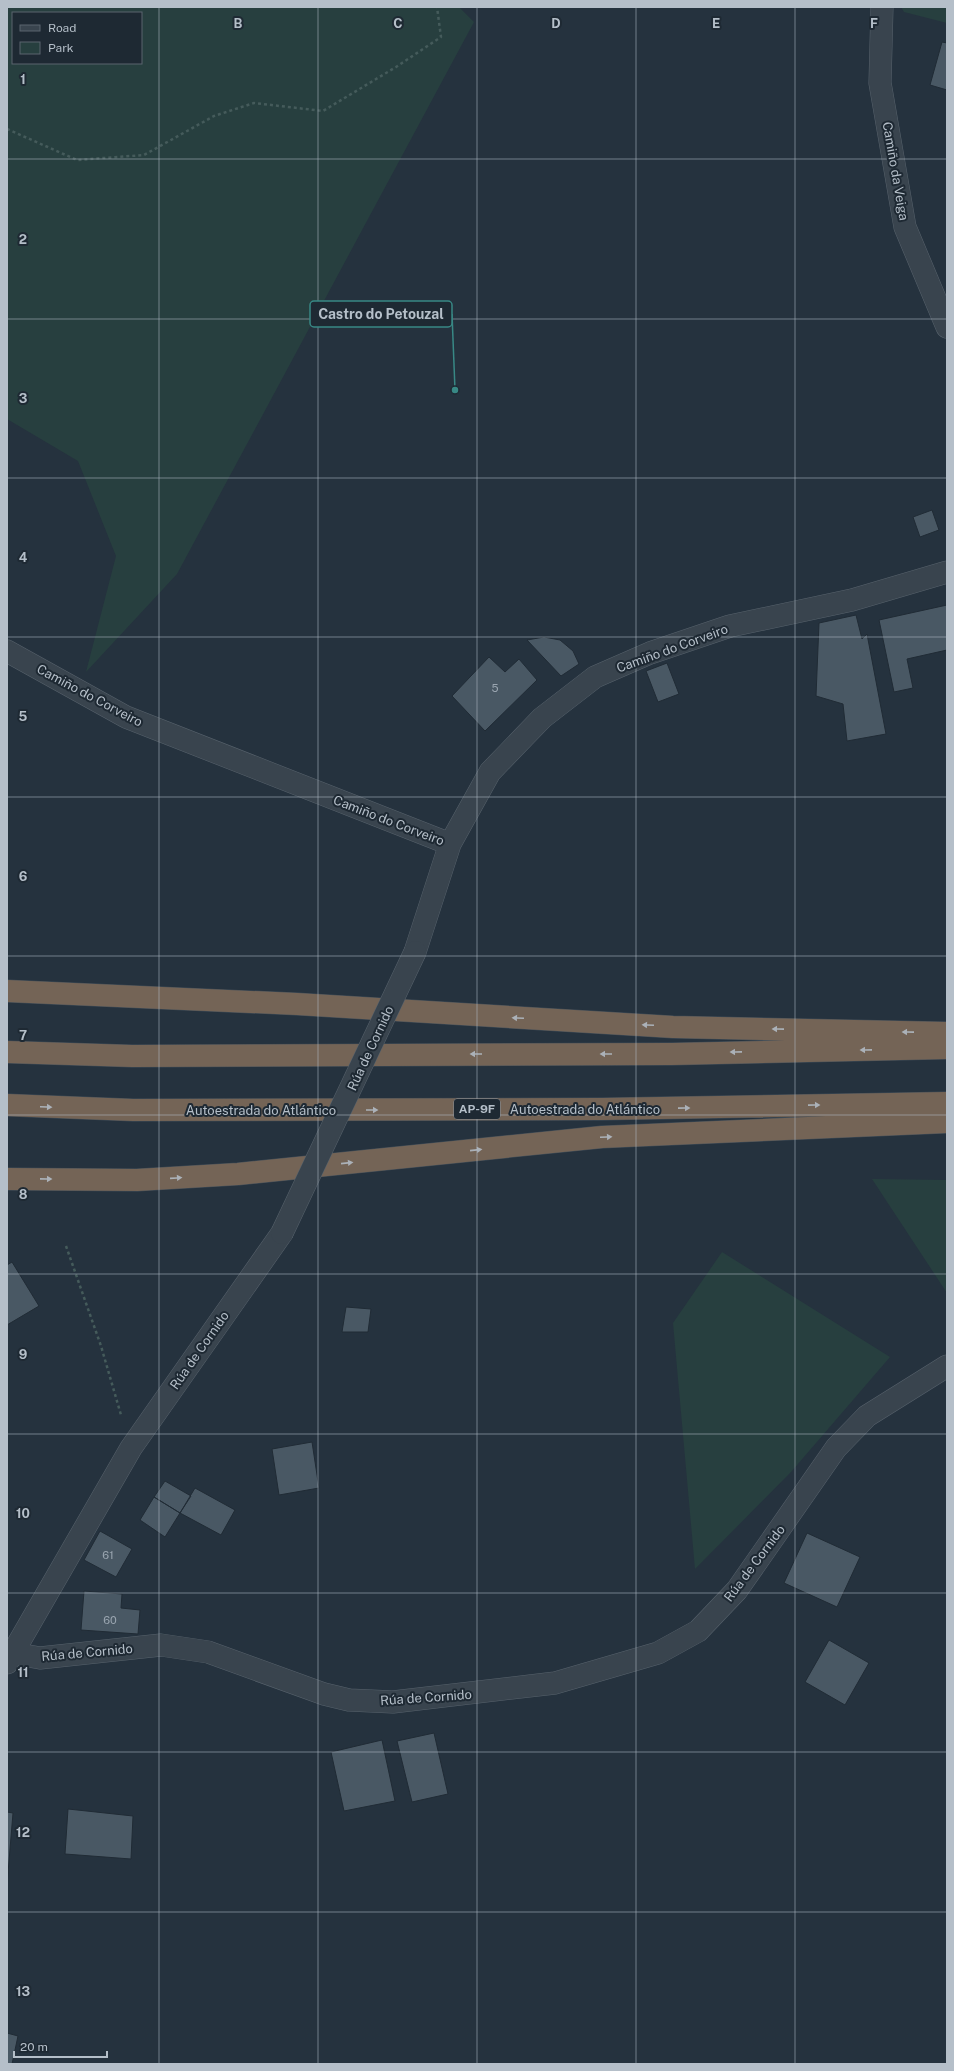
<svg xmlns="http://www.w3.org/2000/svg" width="954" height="2071" font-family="'Public Sans',sans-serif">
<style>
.green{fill:#273f3f;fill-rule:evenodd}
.building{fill:#495864;stroke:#202b35}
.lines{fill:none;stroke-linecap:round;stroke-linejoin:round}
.minor-casing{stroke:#57626c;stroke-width:23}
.motorway-casing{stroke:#444f59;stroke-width:23}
.path{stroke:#455b5b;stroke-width:2.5;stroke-dasharray:3 3;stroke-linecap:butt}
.minor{stroke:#39444e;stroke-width:22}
.motorway{stroke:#746456;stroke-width:22}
.minor-bridge-casing{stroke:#57626c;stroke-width:23;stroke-linecap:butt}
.minor-bridge{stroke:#39444e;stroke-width:22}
.oneway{fill:#abb1b8}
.grid{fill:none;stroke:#b5bfc9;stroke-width:1;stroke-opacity:0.55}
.labels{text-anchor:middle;stroke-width:4;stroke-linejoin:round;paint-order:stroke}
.number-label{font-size:11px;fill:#9aa5b0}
.shield{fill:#1e2933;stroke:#88929c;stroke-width:1}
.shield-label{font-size:12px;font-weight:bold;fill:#b5bfc9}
.street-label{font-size:13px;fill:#b5bfc9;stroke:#1e2933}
.grid-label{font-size:13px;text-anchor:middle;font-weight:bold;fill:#b5bfc9;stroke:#1e2933;stroke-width:4;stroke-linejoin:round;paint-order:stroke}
.leader{fill:none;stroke:#388885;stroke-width:1.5}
.callout-dot{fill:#388885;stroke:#1e2933;stroke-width:1.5}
.callout{fill:#1e2933;stroke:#388885;stroke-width:1.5}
.callout-label{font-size:14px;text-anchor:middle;font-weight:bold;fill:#b5bfc9}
</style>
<rect width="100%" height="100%" fill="#25323e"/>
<path class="green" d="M7,7H459L474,22L177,574L86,672L116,556L78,461L7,419ZM13,13H141V63H13Z
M901,7H947V23L904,12Z
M872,1179L947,1180V1293Z
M722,1252L890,1357L791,1472L695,1569L673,1323Z"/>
<path class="building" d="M942,42L947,43V90L930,85Z
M932,510L939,530L920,537L913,517Z
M947,605V650L907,659L913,688L894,692L879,620Z
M856,615L862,639L867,634L886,734L847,741L843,704L816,696L819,623Z
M544,637L560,640L573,651L579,664L561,676L527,640Z
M489,657L505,672L519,659L537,680L485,731L452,696Z
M667,663L679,694L658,702L646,671Z
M12,1262L39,1306L7,1325V1265Z
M346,1307L371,1309L368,1332H342Z
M312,1442L319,1488L279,1495L272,1449Z
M165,1481L191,1496L180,1513L154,1497Z
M195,1488L235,1510L221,1535L180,1513Z
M154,1497L180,1513L165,1537L140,1520Z
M100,1531L132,1549L116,1577L84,1560Z
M807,1533L860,1557L837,1607L784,1583Z
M84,1591L122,1594L121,1608L140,1610L138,1634L81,1630Z
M829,1640L869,1663L845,1705L805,1682Z
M434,1733L448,1794L412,1802L397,1741Z
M382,1740L395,1801L344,1811L331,1752Z
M68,1809L133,1816L131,1859L65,1854Z
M7,1812L13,1813L7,1885Z
M7,2033L18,2036L12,2064H7Z"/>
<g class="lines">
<g class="minor-casing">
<path id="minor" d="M882,7L880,83L905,227L947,327
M7,651L126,717L450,844
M415,952L450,844L490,772L542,718L595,677L650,653L730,626L852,600L947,572
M12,1653L40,1658L161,1645L208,1652L324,1694L349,1700L393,1702L555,1683L658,1653L698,1631L737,1590L836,1448L867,1416L947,1366
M7,1663L131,1448L282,1233"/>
</g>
<g class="motorway-casing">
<path id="motorway" d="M7,991L297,1004L673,1027L947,1033
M7,1052L132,1056L672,1054L947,1048
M7,1105L133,1110L602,1109L947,1103
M7,1179L137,1180L238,1174L602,1137L947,1122"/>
</g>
<path class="path" d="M7,129L77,160L144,155L214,116L254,103L323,111L396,67L441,37L437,7
M66,1246L101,1346L121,1415"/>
<use href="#minor" class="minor"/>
<use href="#motorway" class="motorway"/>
<g class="minor-bridge-casing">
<path id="minor-bridge" d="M282,1233L415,952"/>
</g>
<use href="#minor-bridge" class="minor-bridge"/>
</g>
<defs><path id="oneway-solid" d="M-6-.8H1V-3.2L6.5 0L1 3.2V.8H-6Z"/></defs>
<g class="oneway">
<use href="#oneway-solid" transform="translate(518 1018) rotate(-177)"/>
<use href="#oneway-solid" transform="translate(648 1025) rotate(-177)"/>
<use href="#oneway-solid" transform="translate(778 1029) rotate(-179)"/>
<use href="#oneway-solid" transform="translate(908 1032) rotate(-179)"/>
<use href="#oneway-solid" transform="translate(866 1050) rotate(179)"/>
<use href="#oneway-solid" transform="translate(736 1052) rotate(179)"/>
<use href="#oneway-solid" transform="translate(476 1054) rotate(180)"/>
<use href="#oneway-solid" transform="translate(606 1054) rotate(180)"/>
<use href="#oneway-solid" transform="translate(814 1105) rotate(-1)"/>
<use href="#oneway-solid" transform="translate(46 1107) rotate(2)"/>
<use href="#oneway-solid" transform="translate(684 1108) rotate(-1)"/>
<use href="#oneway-solid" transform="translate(372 1110)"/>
<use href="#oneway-solid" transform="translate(606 1137) rotate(-3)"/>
<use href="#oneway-solid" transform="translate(476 1150) rotate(-6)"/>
<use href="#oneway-solid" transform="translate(347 1163) rotate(-6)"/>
<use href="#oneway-solid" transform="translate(176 1178) rotate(-4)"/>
<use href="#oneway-solid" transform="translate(46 1179) rotate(1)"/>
</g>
<path class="grid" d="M159,7V2064M318,7V2064M477,7V2064M636,7V2064M795,7V2064M7,159H947M7,319H947M7,478H947M7,637H947M7,797H947M7,956H947M7,1115H947M7,1274H947M7,1434H947M7,1593H947M7,1752H947M7,1912H947"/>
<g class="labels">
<g class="number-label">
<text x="495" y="692">5</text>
<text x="108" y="1559">61</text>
<text x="110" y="1624">60</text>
</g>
<rect class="shield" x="454" y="1099" width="46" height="20" rx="3"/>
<g class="shield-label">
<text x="477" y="1113">AP-9F</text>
</g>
<g class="street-label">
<text transform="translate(896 171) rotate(80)" y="5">Camiño da Veiga</text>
<text transform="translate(672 648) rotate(-20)" y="5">Camiño do Corveiro</text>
<text transform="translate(90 695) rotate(28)" y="5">Camiño do Corveiro</text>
<text transform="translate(389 820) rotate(21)" y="5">Camiño do Corveiro</text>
<text transform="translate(370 1048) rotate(-65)" y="5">Rúa de Cornido</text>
<text x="585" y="1114">Autoestrada do Atlántico</text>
<text x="261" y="1115">Autoestrada do Atlántico</text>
<text transform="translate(199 1350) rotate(-55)" y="5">Rúa de Cornido</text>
<text transform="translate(754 1563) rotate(-53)" y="5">Rúa de Cornido</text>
<text transform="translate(87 1652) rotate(-5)" y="5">Rúa de Cornido</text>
<text transform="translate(426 1697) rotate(-4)" y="5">Rúa de Cornido</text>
</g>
</g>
<g class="grid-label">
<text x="238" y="28">B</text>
<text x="398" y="28">C</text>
<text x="556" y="28">D</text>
<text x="716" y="28">E</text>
<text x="874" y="28">F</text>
<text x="23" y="84">1</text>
<text x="23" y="244">2</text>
<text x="23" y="403">3</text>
<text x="23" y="562">4</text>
<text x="23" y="721">5</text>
<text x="23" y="881">6</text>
<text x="23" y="1040">7</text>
<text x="23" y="1199">8</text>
<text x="23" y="1359">9</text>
<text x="23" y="1518">10</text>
<text x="23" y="1677">11</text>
<text x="23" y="1837">12</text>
<text x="23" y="1996">13</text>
</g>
<path class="leader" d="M455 390L452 314"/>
<circle class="callout-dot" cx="455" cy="390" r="4"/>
<rect class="callout" x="310" y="301" width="142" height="26" rx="4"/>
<g class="callout-label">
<text x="381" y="319">Castro do Petouzal</text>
</g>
<rect width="954" height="2071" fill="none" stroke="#b5bfc9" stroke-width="16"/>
<rect x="12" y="12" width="130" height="52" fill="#1e2933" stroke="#5a656f"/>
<rect x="20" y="25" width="20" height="6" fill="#39444e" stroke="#5a656f"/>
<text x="48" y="32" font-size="12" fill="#b5bfc9">Road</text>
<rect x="20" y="42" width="20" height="12" fill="#273f3f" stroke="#5a656f"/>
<text x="48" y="52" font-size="12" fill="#b5bfc9">Park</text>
<path d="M14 2051v6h93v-6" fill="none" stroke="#b5bfc9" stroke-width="2"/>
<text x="20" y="2051" font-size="12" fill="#b5bfc9" stroke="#1e2933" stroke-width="3" paint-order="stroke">20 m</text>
</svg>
